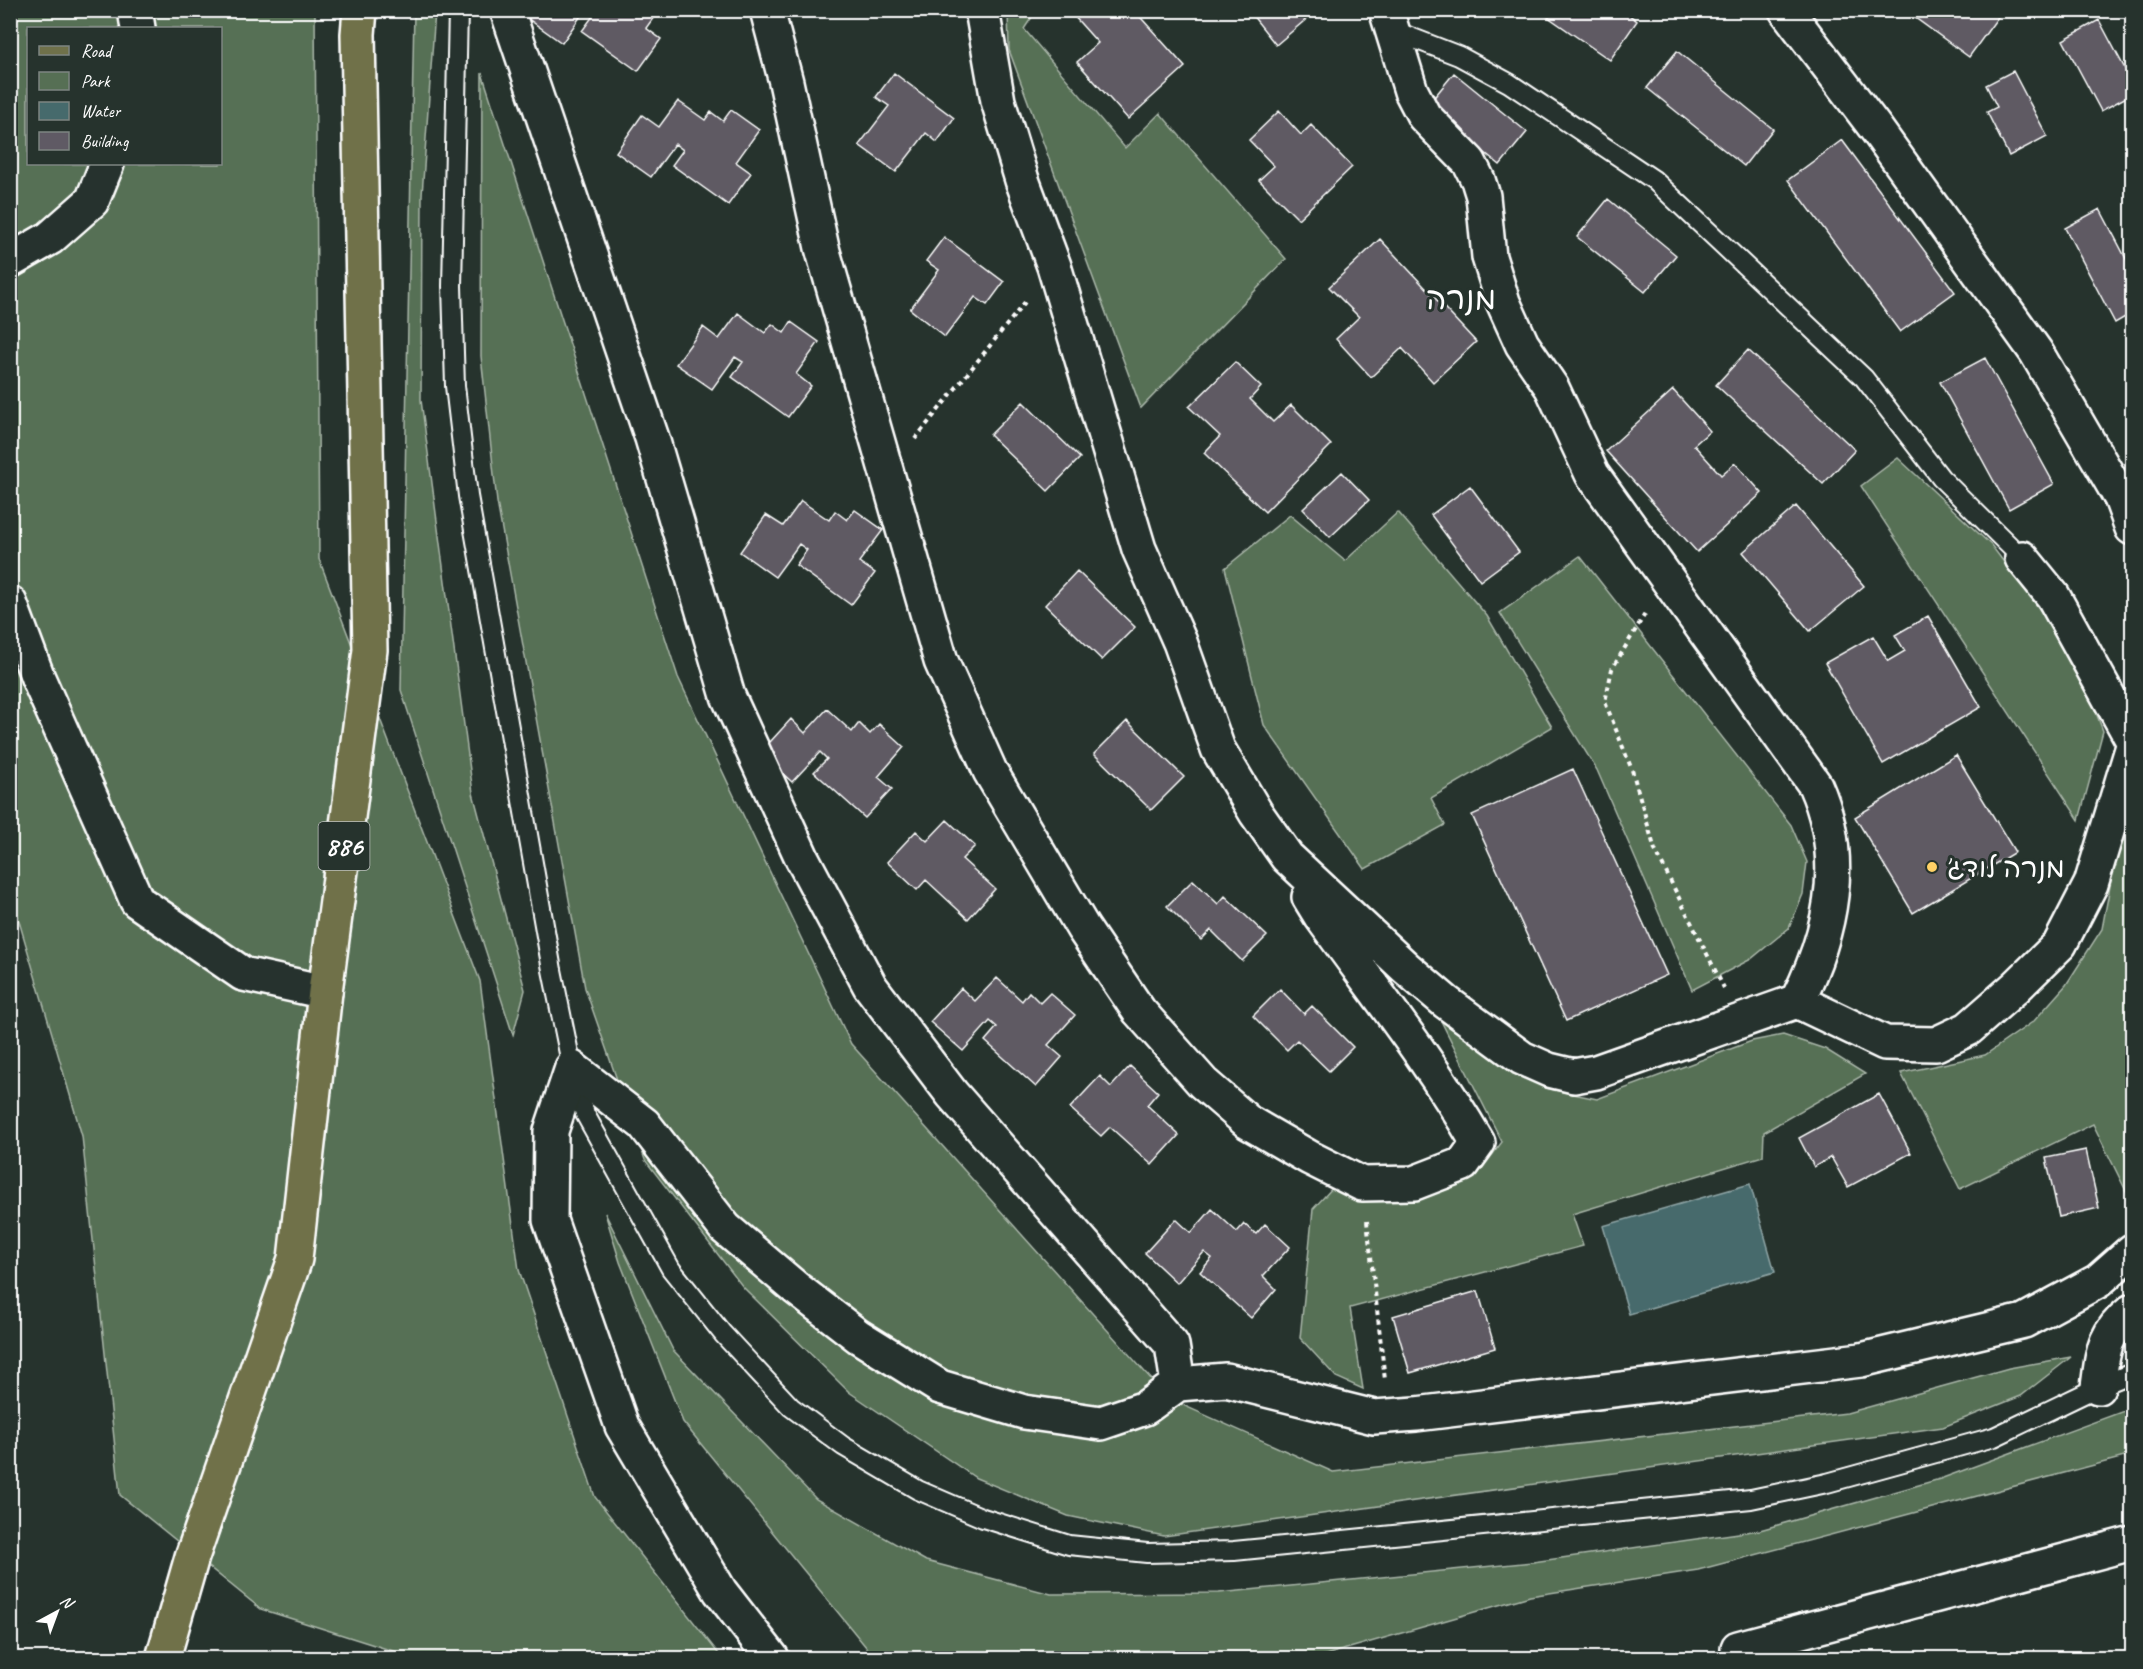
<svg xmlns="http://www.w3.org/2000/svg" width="2143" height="1669" font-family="Caveat,'Playpen Sans Hebrew',sans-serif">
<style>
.green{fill:#566f54;stroke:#aab7aa;stroke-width:1.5;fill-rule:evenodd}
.water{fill:#466a6c;stroke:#90a6a7;stroke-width:1.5}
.building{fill:#5f5a64;stroke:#fff;stroke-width:1.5}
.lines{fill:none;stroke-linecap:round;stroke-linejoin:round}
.service-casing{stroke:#fff;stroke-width:22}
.minor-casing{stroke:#fff;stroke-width:38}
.primary-casing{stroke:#fff;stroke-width:38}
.path{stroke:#fff;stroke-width:4;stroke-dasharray:4.5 4.5;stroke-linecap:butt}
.service{stroke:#26332d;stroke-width:18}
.minor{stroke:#26332d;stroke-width:33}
.primary{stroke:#6f714a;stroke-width:33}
.poi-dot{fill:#ffd166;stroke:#26332d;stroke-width:2}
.labels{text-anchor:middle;stroke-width:6;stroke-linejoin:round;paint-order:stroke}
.shield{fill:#26332d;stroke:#bec2c0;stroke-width:1.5}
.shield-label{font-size:27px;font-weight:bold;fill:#fff}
.poi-label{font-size:28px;fill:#fff;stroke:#26332d;text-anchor:start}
.quarter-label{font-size:32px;fill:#fff;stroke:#26332d}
</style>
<rect width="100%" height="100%" fill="#26332d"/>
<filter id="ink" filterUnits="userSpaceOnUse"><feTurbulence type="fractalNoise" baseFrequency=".0167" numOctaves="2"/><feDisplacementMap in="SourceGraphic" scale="12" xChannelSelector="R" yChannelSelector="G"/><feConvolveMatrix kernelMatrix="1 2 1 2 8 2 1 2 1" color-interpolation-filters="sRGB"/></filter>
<g filter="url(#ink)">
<path class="green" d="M11,11H315L319,559L480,981L519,1270L595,1497L722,1658H415L261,1609L120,1495L82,1136L11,894ZM28,28H220V164H28Z
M414,11H435L422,195L421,400L473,793L525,990L513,1035L401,690Z
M1008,11H1036L1024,29L1125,148L1160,113L1286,259L1141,408L1009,50Z
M482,73L678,677L851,1044L1169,1399L1333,1472L1847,1413L2009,1368L2071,1357L2021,1396L1943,1427L1164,1536L1068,1516L976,1478L849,1392L743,1287L645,1160L585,988L497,502L481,356Z
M1898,458L1991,545L2062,639L2087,689L2103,731L2079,820L1861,486Z
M1398,512L1487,616L1552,727L1431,798L1445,825L1365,869L1264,725L1225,568L1290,515L1345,561Z
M1580,556L1791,825L1807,862L1803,894L1789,928L1751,959L1692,990L1597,770L1500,613Z
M2132,809V1203L2093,1124L1960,1189L1901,1073L1985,1055L2034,1021L2066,985L2102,929L2123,817Z
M1431,1001L1504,1065L1545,1088L1597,1099L1752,1041L1783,1035L1825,1049L1865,1074L1764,1132L1763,1156L1572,1214L1583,1246L1350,1308L1363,1389L1336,1377L1300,1338L1313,1209L1336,1184L1434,1191L1475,1178L1502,1142Z
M605,1213L673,1350L816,1499L926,1561L1051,1594L1219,1593L1533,1562L1760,1530L1940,1479L2132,1408V1455L1698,1570L1530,1596L1315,1658H875L683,1422L620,1262Z"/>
<path class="water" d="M1750,1184L1775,1272L1629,1314L1603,1226Z"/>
<path class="building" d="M532,10H585L562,43L527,18Z
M585,10H659L646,28L661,39L638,71L582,31L593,16Z
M1078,10H1134L1185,67L1128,119L1077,62L1098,43L1073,15Z
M1248,10H1317L1276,45Z
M1538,10H1623L1637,21L1610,60Z
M1919,10H2003L1969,57L1914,17Z
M2099,20L2132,82V94L2101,111L2063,40Z
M1677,51L1773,129L1744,166L1647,88Z
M2013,71L2047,136L2009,156L1987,112L1997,107L1986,85Z
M894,73L954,118L937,142L926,133L896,172L859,145L889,106L876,97Z
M1454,73L1527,132L1500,165L1427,106Z
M678,101L705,120L711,112L723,121L731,110L759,130L736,162L751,173L728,205L672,165L683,150L675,144L651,177L616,152L642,115L659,127Z
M1279,111L1301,135L1311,125L1352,167L1298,219L1259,180L1274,166L1249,140Z
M1842,140L1955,292L1900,332L1788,180Z
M1608,199L1676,255L1645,292L1577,237Z
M2100,209L2132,270V313L2115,323L2065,228Z
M944,237L1004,282L987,305L975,297L945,337L910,309L939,270L926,261Z
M1380,239L1476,342L1433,382L1402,348L1371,377L1336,339L1359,317L1329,287Z
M738,313L765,333L772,324L784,333L791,322L819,342L796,374L811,386L788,417L732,377L743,362L735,357L712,389L676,364L703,327L719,339Z
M1748,350L1855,450L1823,484L1716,385Z
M1985,358L2054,484L2009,509L1940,382Z
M1235,362L1261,387L1250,399L1273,422L1291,405L1331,445L1265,512L1204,453L1220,436L1189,407Z
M1673,390L1710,431L1694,445L1721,475L1735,463L1762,493L1697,552L1606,451Z
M1023,402L1080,458L1048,491L990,435Z
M1342,472L1369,500L1330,537L1303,509Z
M1470,486L1519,552L1480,581L1431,515Z
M801,501L829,520L835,511L847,520L855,510L883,530L859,562L875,573L851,605L796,565L807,550L799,544L775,577L740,552L766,515L783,526Z
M1796,506L1864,586L1810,631L1743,552Z
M1077,571L1135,627L1102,660L1045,605Z
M1928,616L1981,707L1883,764L1825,663L1873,636L1888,661L1905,651L1895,635Z
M827,709L852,732L859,723L870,734L879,724L904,747L878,777L892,789L865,818L814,772L827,759L820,752L792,782L760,753L791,719L805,733Z
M1127,721L1184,777L1151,810L1094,754Z
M1956,755L2015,852L1913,913L1855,817Z
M1573,769L1667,975L1566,1021L1472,815Z
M947,820L975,846L962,859L995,889L968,919L926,880L917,890L887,862L916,831L927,841Z
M1193,880L1218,904L1225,896L1267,936L1242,961L1211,930L1201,940L1167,906Z
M997,978L1022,1001L1029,992L1040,1003L1050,993L1075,1015L1048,1045L1062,1057L1036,1087L985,1041L997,1027L990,1021L963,1051L930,1022L961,988L975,1001Z
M1280,989L1304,1014L1312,1006L1353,1047L1329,1071L1297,1040L1287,1050L1253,1016Z
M1130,1066L1158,1092L1147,1105L1179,1135L1152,1165L1110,1127L1101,1136L1070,1108L1100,1076L1111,1087Z
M1879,1094L1911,1153L1848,1187L1831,1157L1814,1167L1799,1138Z
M2086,1150L2099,1208L2059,1217L2046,1158Z
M1212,1209L1237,1232L1244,1224L1256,1234L1265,1224L1290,1247L1263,1276L1276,1289L1251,1318L1200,1272L1212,1258L1204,1252L1177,1283L1145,1253L1176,1219L1191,1233Z
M1478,1291L1495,1348L1410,1373L1393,1316Z"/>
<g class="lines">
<g class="service-casing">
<path id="service" d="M458,10L452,286L455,386L468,496L552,970L572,1068L585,1114L671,1269L723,1334L791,1407L843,1446L918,1490L983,1518L1069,1545L1147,1553L1234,1551L1751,1499L1827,1483L1994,1437L2098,1387L2132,1373
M1392,30L1459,56L1509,83L1654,180L1864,378L1941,478L2022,558"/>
</g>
<g class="minor-casing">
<path id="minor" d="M135,10L138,28
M507,10L652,438L728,696L802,858L870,986L952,1094L1172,1345L1178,1384
M767,10L786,82L822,248L941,661L990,771L1083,928L1139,1011L1203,1083L1248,1122L1310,1158L1362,1184L1414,1183L1463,1164L1478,1143C1432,1063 1374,990 1320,915L1309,897
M982,10L998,101L1022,180L1054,266L1139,549L1180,642L1218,749L1256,813L1287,857L1406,968L1446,1002L1522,1058L1549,1070L1574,1076L1596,1072L1797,1001C1832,933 1847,857 1815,785L1592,474L1552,388L1522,344L1503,302L1489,257L1483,196L1478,180L1469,162L1424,116L1411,91L1386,10
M1786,10L1877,130L2036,352L2121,498L2132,528
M10,261L50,238L92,201L107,164
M2022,558L2053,596L2132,739
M10,603L38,678L137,901L243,974L325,992
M1797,1001L1885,1043L1936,1044L1968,1029L2016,987L2060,944L2091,884L2132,749
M2098,1387C2103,1351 2103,1334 2132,1311
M772,1658L720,1591L622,1426L550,1220L551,1131L572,1068L644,1124L725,1228L797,1289L858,1336L940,1387L1024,1412L1101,1423L1145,1408L1178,1384L1226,1380L1374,1417L1416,1414L1861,1360L2024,1321L2098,1281L2132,1251
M1772,1658L1738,1648L2132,1543"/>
</g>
<g class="primary-casing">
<path id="primary" d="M163,1658L192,1557L295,1259L325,992L370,650L358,34L360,10"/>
</g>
<path class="path" d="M915,439L1025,302
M1645,614L1612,669L1605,702L1632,770L1655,850L1724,988
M1367,1221L1385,1380"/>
<use href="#service" class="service"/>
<use href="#minor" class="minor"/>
<use href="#primary" class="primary"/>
</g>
</g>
<circle class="poi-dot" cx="1932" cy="867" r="6"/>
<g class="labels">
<rect class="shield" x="318.5" y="822" width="51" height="48" rx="4.5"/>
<g class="shield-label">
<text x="344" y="855">886</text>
</g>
<g class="poi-label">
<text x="1944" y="877">'מנרה לודג</text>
</g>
<g class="quarter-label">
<text x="1461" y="309">מנרה</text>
</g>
</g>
<rect width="2143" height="1669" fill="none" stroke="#26332d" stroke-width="36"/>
<rect x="18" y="18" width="2107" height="1633" fill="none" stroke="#fff" stroke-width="2" filter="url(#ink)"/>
<rect x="27" y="27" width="195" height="138" fill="#26332d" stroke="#7d8581" stroke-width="1.5"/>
<rect x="39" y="46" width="30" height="9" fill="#6f714a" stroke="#7d8581" stroke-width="1.5"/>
<text x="81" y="57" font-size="18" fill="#ffffff">Road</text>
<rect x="39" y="72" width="30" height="18" fill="#566f54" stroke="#7d8581" stroke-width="1.5"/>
<text x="81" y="87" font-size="18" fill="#ffffff">Park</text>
<rect x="39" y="102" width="30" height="18" fill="#466a6c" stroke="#7d8581" stroke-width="1.5"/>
<text x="81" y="117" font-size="18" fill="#ffffff">Water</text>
<rect x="39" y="132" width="30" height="18" fill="#5f5a64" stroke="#7d8581" stroke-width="1.5"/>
<text x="81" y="147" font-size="18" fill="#ffffff">Building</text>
<g transform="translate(57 1612) rotate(41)" stroke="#26332d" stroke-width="4.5" paint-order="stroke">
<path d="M0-4.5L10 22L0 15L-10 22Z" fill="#ffffff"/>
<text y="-9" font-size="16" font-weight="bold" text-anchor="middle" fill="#ffffff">N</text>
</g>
</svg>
